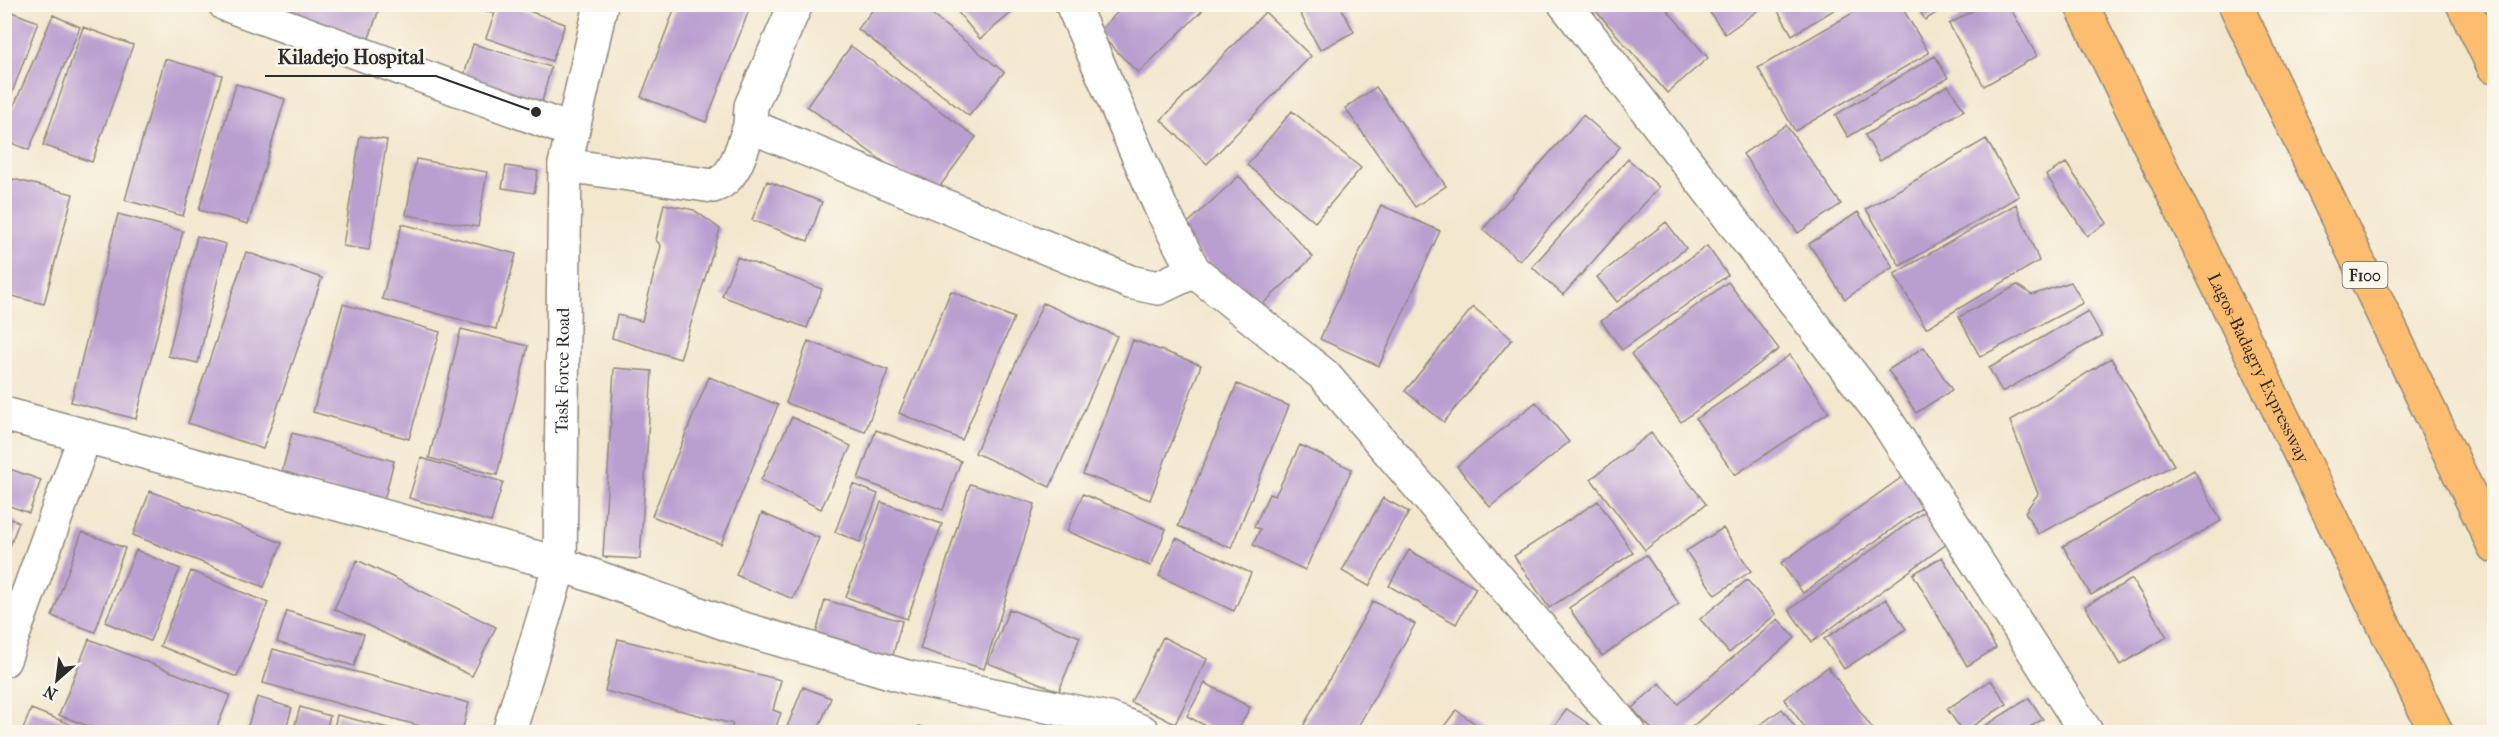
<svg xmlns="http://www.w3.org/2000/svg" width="2499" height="737" font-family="'IM FELL French Canon',serif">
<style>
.building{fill:#b99ed0}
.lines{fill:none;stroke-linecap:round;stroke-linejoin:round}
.street-casing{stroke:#8f897c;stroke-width:36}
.primary-casing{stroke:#8f897c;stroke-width:36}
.highway-casing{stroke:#8f897c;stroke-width:36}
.street{stroke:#fff;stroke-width:33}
.primary{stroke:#fcbd6f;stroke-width:33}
.highway{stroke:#fcbd6f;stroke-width:33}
.labels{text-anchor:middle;stroke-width:5;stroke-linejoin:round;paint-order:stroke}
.shield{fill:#fbf7ec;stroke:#696865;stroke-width:1.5}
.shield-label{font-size:16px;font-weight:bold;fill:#2b2b2b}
.street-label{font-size:18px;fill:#2b2b2b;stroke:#fbf7ec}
.leader{fill:none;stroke:#2b2b2b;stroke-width:2}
.callout-dot{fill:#2b2b2b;stroke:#fbf7ec;stroke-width:2}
.callout-label{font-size:20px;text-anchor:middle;font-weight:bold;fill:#2b2b2b;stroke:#fbf7ec;stroke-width:5;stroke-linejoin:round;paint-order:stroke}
</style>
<rect width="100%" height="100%" fill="#fbf7ec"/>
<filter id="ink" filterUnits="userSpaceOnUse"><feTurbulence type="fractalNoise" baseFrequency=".0167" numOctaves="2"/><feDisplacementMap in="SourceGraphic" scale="12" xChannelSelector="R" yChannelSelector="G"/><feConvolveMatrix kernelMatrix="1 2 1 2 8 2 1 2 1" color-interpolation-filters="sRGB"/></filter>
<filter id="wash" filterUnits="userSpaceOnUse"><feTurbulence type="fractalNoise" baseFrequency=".008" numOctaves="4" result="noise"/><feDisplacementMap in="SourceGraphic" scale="24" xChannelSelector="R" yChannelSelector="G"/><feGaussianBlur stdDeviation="1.35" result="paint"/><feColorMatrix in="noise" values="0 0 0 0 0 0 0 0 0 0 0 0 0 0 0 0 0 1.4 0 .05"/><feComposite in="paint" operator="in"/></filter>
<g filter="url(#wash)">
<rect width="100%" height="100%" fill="#f3e7ce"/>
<g id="blocks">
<path class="building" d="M278,4H381L365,49L274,17Z
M468,4H495L492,13Z
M498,4H509L565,24L552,61L486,38Z
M877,4H918L1004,72L969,116L858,29Z
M951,4H1022L980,39Z
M1126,4H1196L1202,11L1138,73L1098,32Z
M1295,4H1339L1354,32L1320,50Z
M1590,4H1662L1708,58L1667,93Z
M1704,4H1767L1725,34Z
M1774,4H1844L1792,35Z
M1868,4H1900L1929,53L1795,131L1758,68Z
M1916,4H1951L1925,20Z
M1985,4H2008L2037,56L1984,86L1949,24Z
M676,5H751L706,122L641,97Z
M4,9L38,22L5,112H4Z
M1265,12L1311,56L1207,164L1161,120Z
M53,15L80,27L29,150L4,140V129Z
M83,27L133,45L92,162L43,145Z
M473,44L551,67L541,106L462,83Z
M851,46L976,137L932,197L807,106Z
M1935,56L1948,78L1848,137L1835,115Z
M165,59L222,75L183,216L125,200Z
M236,84L285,99L248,224L199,210Z
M1948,85L1964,110L1880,161L1865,135Z
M1376,87L1446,186L1415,207L1345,108Z
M1292,111L1361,168L1315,222L1247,165Z
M1583,115L1620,147L1520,261L1483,229Z
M1786,125L1841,204L1798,233L1743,154Z
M360,136L387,140L369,250L343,246Z
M1986,139L2019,196L1900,266L1866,209Z
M416,159L487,172L478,227L406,215Z
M1628,159L1659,187L1563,295L1532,267Z
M2066,163L2107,223L2087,236L2046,175Z
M506,166L538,171L534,193L502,188Z
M1239,176L1313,257L1253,313L1178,232Z
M13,179L73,194L44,304L4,294V211Z
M767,181L822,202L808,241L752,220Z
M664,204L694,210L720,229L680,359L612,338L617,315L642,321L661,246L656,240Z
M2016,204L2039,261L1926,328L1894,274Z
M1381,205L1440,231L1379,366L1320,339Z
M1858,212L1893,267L1845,299L1809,244Z
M118,214L183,231L136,419L71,402Z
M1666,222L1686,248L1617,302L1597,277Z
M402,224L516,254L496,329L382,299Z
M197,236L226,244L198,363L168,356Z
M1707,246L1728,275L1622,350L1601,321Z
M246,252L322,278L263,449L188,423Z
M737,257L822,289L807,328L722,296Z
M1728,282L1779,349L1681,422L1631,354Z
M2071,282L2083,303L1980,357L1959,317L2017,285L2032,295Z
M951,291L1014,318L962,440L899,413Z
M1043,303L1117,336L1050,487L975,453Z
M343,304L440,332L409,439L313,412Z
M1473,307L1512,339L1444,422L1405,391Z
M2088,311L2102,336L2002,392L1989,368Z
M461,329L528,346L497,475L429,458Z
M1133,340L1201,365L1150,500L1083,474Z
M808,341L888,370L865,432L786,403Z
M1924,347L1952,390L1916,413L1888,370Z
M1790,355L1829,412L1735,475L1696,419Z
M2111,358L2174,465L2038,534L2025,512L2038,494L2010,421Z
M614,368L652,371L640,559L603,557Z
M709,377L778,405L721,544L652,516Z
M1237,384L1289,406L1231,548L1178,526Z
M1536,402L1569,442L1490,507L1457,466Z
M792,417L851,446L821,509L761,480Z
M876,430L961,461L943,510L858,479Z
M292,433L394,461L383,504L281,476Z
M1651,433L1706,504L1645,550L1591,479Z
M1300,445L1352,469L1305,570L1253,545L1260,529L1254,527L1269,494L1275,496Z
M421,458L503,482L491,522L409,498Z
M4,467L41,480L29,513L4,504Z
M2194,470L2221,521L2091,595L2063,546Z
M1905,475L1927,504L1803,593L1781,563Z
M853,484L878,494L860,542L835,532Z
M970,484L1035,504L984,669L920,649Z
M150,491L282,543L264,587L133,535Z
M1083,494L1166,529L1151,566L1067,531Z
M1383,498L1409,512L1369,586L1342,571Z
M1598,501L1633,553L1549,608L1514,556Z
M881,502L942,524L907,619L846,597Z
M1928,509L1952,540L1812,642L1789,610Z
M762,513L819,538L793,599L736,575Z
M4,517L19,522L5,559H4Z
M1723,528L1751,571L1715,595L1686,551Z
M82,532L125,548L95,632L52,616Z
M1176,538L1251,573L1234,611L1159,576Z
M136,550L180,569L150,641L105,622Z
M1409,550L1476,588L1456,624L1389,586Z
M1646,555L1679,604L1602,656L1569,608Z
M1942,557L1996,648L1967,666L1913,574Z
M357,560L496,627L472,676L334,609Z
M191,571L268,603L237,677L160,646Z
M2132,579L2167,637L2120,665L2085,606Z
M1747,580L1776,614L1729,653L1700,619Z
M1886,599L1906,629L1844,669L1824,639Z
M825,600L902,621L890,666L813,645Z
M1373,601L1415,624L1355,732H1300Z
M1009,609L1080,637L1059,691L988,663Z
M287,611L364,634L354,666L277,642Z
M1778,619L1795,638L1686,732H1654L1632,708L1660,683L1678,704Z
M1163,637L1207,659L1175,724L1131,702Z
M89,639L230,695L215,732H104L59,715Z
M618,639L781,680L773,710L781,713L774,732H730L733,724L605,691Z
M273,649L469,703L462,732H442L263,683Z
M1828,667L1875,732H1808L1784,699Z
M1991,680L2007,704L1963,732L1947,709Z
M1205,683L1250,707L1237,732H1217L1187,716Z
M803,687L831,698L817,732H785Z
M257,697L292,708L285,732H246Z
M2029,698L2043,719L2022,732H1975Z
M300,707L330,716L325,732H293Z
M31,709L90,732H22Z
M1567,709L1600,732H1550Z
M1782,709L1799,732H1750Z
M1456,710L1487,732H1440Z
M337,715L404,732H333Z
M919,726L934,732H916Z"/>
</g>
</g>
<g filter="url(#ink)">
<use href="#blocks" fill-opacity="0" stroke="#8f897c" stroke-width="1.5"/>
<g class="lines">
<g class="street-casing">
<g id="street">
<path d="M225,4L572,131"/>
<path d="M796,4L751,106L750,126L1130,282L1158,288L1194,271L1324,375L1629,732"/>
<path d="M1072,4L1161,208L1194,271"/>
<path d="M1565,4L1884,417L2086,732"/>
<path d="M565,165L713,186C736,179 742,147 750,126"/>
<path d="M4,414L560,564L730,625L907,677L1109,719L1143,732"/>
<path d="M4,660L85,436"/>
<path id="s1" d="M509,732L560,564L565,165L601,4"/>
</g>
</g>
<g class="primary-casing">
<g id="primary">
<path id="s2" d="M2081,4L2436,732"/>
</g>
</g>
<g class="highway-casing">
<path id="highway" d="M2235,4L2494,546
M2463,4L2494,67"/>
</g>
<use href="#street" class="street"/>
<use href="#primary" class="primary"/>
<use href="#highway" class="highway"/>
</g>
</g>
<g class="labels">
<rect class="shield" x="2342.5" y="262" width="45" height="26" rx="4.5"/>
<g class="shield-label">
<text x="2365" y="281">F100</text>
</g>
<g class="street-label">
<text dy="6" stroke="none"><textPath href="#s2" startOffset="405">Lagos-Badagry Expressway</textPath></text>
<text dy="6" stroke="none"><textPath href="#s1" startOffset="369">Task Force Road</textPath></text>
</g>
</g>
<path class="leader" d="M536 112L436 76H265"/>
<circle class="callout-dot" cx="536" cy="112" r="6"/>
<g class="callout-label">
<text x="351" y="64">Kiladejo Hospital</text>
</g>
<rect width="2499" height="737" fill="none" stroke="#fbf7ec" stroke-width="24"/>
<g transform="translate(57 680) rotate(208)" stroke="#fbf7ec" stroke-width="4.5" paint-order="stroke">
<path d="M0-4.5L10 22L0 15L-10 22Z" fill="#2b2b2b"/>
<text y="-9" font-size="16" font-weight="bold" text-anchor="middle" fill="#2b2b2b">N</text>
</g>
</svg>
